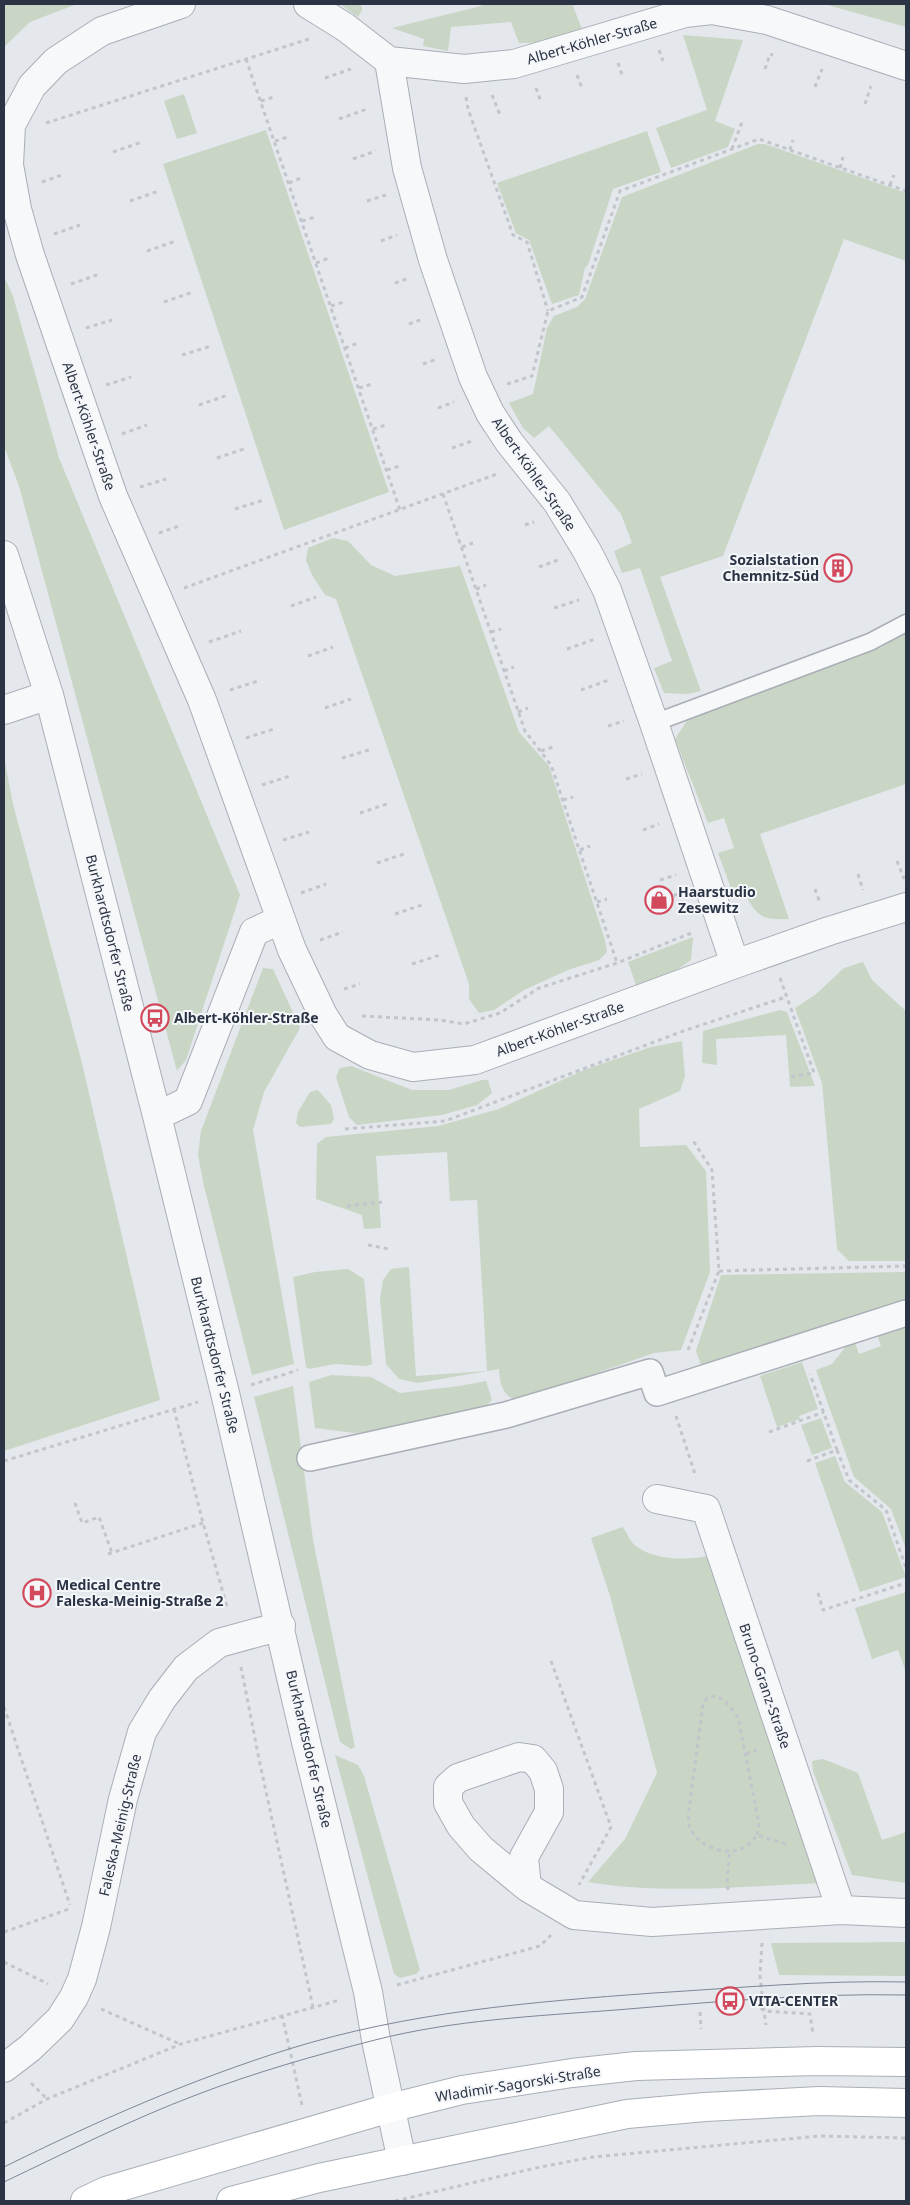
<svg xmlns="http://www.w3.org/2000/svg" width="910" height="2205" font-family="'Noto Sans',sans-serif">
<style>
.green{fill:#c9d6c5}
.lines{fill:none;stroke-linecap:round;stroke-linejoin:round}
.service-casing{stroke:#a9aeb7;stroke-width:19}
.pedestrian-casing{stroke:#a9aeb7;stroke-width:28}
.minor-casing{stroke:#a9aeb7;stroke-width:30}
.secondary-casing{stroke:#a9aeb7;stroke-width:30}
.path{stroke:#c2c5cb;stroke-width:3;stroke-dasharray:4 4;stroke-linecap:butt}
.service{stroke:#f7f8fa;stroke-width:16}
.pedestrian{stroke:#f7f8fa;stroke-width:25}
.minor{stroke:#f7f8fa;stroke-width:28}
.secondary{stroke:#fff;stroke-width:28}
.tram{stroke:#7d8696;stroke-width:1}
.labels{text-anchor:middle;stroke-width:4;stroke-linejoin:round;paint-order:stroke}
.street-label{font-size:14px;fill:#2b3445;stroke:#f4f6f9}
.poi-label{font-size:14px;font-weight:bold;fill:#2b3445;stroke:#f4f6f9;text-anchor:start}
</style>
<rect width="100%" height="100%" fill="#e4e7ec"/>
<path class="green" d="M4,4H77L30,22L4,47Z
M340,4H361L362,10L358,17Z
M483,4H578L573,6L587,42L519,43L511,22L451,27L448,51L423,46L424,39L392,28L481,6Z
M824,4H906V27Z
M683,35L743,40L715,121L735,129L728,147L671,168L656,128L707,110Z
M184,94L197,133L177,139L164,101Z
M266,130L389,492L284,530L163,164Z
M647,131L661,172L613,189L588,265L585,268L579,295L552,304L529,240L516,233L497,183Z
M758,144H765L906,193V261L844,239L723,556L660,577L701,691L688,694L664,693L654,668L672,661L640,568L622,573L614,551L632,543L621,514L549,426L534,438L523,428L509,403L533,394L547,328L554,316L577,307L585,299L622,197Z
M4,276L13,296L59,458L240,895L186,1060L177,1071L19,486L4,446Z
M333,538L348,541L371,565L395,576L460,566L519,732L549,766L605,940L607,952L599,960L568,970L524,990L494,1010L479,1013L469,999V984L336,599L325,595L312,575L306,560L308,548Z
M906,631V784L760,834L789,919C764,920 758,918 746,896L735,899L718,853L734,848L724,818L708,823L675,739L694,710L882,647Z
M4,757L13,804L82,1063L160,1400L4,1451Z
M693,937L691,960L674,972L636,985L628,962Z
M863,962L872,980L906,1011V1261H849L837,1249L822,1083L795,1008L815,995L844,968Z
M263,968L273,969L300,1028L264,1092L253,1130L294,1364L252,1375L204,1186L198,1155L201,1131Z
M780,1010L787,1012L815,1086L790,1087L786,1035L716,1039L717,1065L702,1063L703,1031Z
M682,1041L685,1076L680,1091L639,1109L640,1147L686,1145L706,1171L710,1272L681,1350L654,1353L516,1401C502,1394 500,1384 499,1369L418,1383L399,1379L386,1364L380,1299L383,1280L391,1269L409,1267L416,1376L487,1371L477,1200L450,1201L447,1152L376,1156L381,1228L364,1229L362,1215L316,1199L317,1144L326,1137L438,1126L499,1109L584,1070L651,1047Z
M351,1066L412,1090H449L482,1080H488L492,1093L477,1105L442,1115L357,1125L349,1117L336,1077L340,1068Z
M318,1090L331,1105L334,1119L331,1124L300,1127L296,1123L298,1112L310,1092Z
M348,1269L364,1279L372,1364L367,1366L335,1364L309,1369L306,1367L293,1277L315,1272Z
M906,1272V1301L704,1374L696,1351L721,1275Z
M906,1325V1549L891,1509L854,1477L816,1370L832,1364L847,1345L855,1342L859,1354L881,1346L877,1335Z
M802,1362L818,1409L799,1416L800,1419L777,1427L760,1376Z
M331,1375L371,1377L400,1393L459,1386L486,1381L492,1400L479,1414L428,1428L354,1433L315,1428L309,1382Z
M293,1386L313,1540L355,1747L351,1749L340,1742L254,1397Z
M821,1418L832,1448L812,1455L801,1425Z
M835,1456L845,1482L882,1512L906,1577L860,1592L815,1463Z
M623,1527C627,1533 630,1542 636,1546C657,1562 687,1559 711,1556L822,1883C745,1886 665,1895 588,1882L625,1839L657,1773L610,1596L591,1538Z
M906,1592V1672L898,1650L872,1659L855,1608Z
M335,1755L358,1765L364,1776L420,1970L416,1974L400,1978L394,1974Z
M823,1759L858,1773L882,1840L906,1832V1883L852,1875L813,1771L812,1761Z
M906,1942V1976L779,1975L771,1943Z"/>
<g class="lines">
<g class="service-casing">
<path id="service" d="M654,723L870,642L906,623"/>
</g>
<g class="pedestrian-casing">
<path id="pedestrian" d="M310,1458L506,1415L650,1372L657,1393L906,1313"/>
</g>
<g class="minor-casing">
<path id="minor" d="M181,4L102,31L56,61L32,86L11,125L9,165L17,209L30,255L113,496L202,700L292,950L323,1015L337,1037L370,1055L413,1067L475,1060L735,964L829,931L906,907
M308,4L345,27L389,61L464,69L514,64L685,13L712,10L767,20L906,66
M389,61L407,168L433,260L473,377L490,413L509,442L557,502L587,551L607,590L654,723L735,964
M4,555L49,695L157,1116L225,1393L307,1746L368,1992L376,2040L402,2161
M4,710L49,695
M157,1116L188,1101L254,932L280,920
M657,1499L706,1509L841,1910
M527,1887L524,1857L549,1812V1789L543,1771L533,1759L519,1757L458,1778L448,1787V1803L461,1826L481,1849L527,1887L574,1915L652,1922L841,1910L906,1913
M4,2068L30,2048L60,2019L74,1997L82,1979L96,1927L123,1799L142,1732L162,1699L186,1668L219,1643L281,1626"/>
</g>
<g class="secondary-casing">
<path id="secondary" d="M85,2201L106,2191L390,2108L462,2090L572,2073L636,2066L817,2061L906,2062
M231,2201L319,2178L627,2114L705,2107L819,2101L906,2103"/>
</g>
<path class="path" d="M659,50L663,61
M246,59L400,510
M618,63L622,75
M765,69L770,54L773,55
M577,75L582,88
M325,78L351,69
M815,87L822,69
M536,88L541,102
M492,95L500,115
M466,97L468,109L513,235L527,242L548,311
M261,101L274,97
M865,104L871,86
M339,119L367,109
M46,123L309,39
M275,141L288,137
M732,149L742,122
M790,150L793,140
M113,152L142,142
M353,159L376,151
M840,168L843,157
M42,182L62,175
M289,183L301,178
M890,185L894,175
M130,201L159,191
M367,201L386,195
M302,221L315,217
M54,234L80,225
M381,241L397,235
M147,251L176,241
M316,263L329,258
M395,283L409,278
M71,284L97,275
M164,302L193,292
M331,306L344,302
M409,324L423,319
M86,328L112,320
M345,348L358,343
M182,355L211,346
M423,364L437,359
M507,384L532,376L548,311L582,297L620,191L759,139L906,191
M106,385L131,377
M359,388L372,384
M199,405L228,395
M438,408L454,402
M373,429L386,425
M122,434L147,425
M452,448L475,440
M217,458L247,448
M387,470L400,466
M140,487L166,479
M443,494L525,731L551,765L617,963
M235,509L264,500
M525,525L534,522
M159,533L182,525
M462,547L473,543
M539,567L558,560
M184,588L497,474
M476,589L486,585
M291,606L316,597
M554,608L579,600
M491,632L501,629
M209,642L241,631
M567,649L595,639
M308,656L333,647
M504,671L514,667
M230,690L258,681
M581,690L609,680
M325,708L351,699
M518,712L528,708
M608,726L624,721
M246,738L274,729
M541,751L556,746
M342,758L369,750
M626,779L642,774
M262,785L290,776
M563,800L573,797
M360,813L387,804
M643,830L659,824
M283,840L309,832
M580,850L590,846
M897,861L904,879
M377,863L404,854
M858,874L863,890
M660,880L676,875
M815,889L820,903
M301,893L326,884
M666,898L681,893
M597,902L607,899
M395,914L422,905
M320,940L343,932
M412,964L440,955
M780,978L814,1073L789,1077
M344,989L360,984
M362,1016L440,1020L464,1024L500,1013L539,988L617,963L694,932
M345,1129L445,1121L686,1030L786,997
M347,1206L382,1202
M368,1245L389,1249
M719,1271L906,1266
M688,1350L719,1271L712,1170L692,1139
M251,1385L298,1370
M174,1409L203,1523L228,1610
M676,1416L696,1477
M769,1432L824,1412
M837,1450L849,1480L886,1510L906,1568
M4,1461L198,1402
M807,1461L837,1450L810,1374
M75,1503L82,1523L99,1517L112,1553
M108,1554L203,1523
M818,1593L823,1610L906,1583
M551,1661L611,1827L579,1885
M241,1667L260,1764L313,2007
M4,1707L70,1905
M746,1754L757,1750
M757,1835L759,1824L738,1717L724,1700L716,1696L707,1698L703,1705L689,1809C689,1814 688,1820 689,1825C695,1844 720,1855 738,1850C747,1847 752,1841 757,1835L789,1845
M728,1890L727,1879L730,1850
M4,1932L69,1909
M762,1943L760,1976L764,2011L810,2014L813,2034
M4,1962L48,1984
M397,1985L540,1946L551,1935
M761,2008L764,2011L766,2025
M101,2009L180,2044
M700,2012L701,2029
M282,2015L302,2105
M31,2083L47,2099
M4,2123L47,2099L181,2044L340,2000
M395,2201L540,2167L593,2157L819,2136L906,2138"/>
<use href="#service" class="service"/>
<use href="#pedestrian" class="pedestrian"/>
<use href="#minor" class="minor"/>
<use href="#secondary" class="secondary"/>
<path class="tram" d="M4,2167C97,2121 190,2080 289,2049C408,2012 530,2002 654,1993C738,1988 822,1980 906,1982
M4,2182C67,2152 130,2120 196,2095C253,2073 316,2055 375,2040C453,2020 536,2016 616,2010C713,2002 809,1993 906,1995"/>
</g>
<defs>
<g id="building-ring" transform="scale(1.4375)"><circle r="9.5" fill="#f4f6f9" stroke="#d1495b" stroke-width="1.5"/><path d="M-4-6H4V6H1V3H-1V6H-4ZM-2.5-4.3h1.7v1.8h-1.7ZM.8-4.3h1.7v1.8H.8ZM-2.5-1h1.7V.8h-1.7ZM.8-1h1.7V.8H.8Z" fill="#d1495b"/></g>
<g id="shop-ring" transform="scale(1.4375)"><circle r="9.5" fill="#f4f6f9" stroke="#d1495b" stroke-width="1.5"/><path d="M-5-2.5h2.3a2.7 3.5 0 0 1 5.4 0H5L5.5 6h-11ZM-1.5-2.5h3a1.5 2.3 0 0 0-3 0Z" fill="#d1495b"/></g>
<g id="bus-ring" transform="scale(1.4375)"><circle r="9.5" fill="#f4f6f9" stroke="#d1495b" stroke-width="1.5"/><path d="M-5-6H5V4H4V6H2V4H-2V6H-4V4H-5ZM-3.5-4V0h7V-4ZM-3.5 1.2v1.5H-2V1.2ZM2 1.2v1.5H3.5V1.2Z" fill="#d1495b"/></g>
<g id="hospital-ring" transform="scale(1.4375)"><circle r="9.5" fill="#f4f6f9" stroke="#d1495b" stroke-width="1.5"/><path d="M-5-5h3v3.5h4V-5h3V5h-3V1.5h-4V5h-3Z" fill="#d1495b"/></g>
</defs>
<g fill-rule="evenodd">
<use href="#building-ring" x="838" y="568"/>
<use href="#shop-ring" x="659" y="900"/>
<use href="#bus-ring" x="155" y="1018"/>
<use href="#hospital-ring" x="37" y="1593"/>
<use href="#bus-ring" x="730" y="2001"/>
</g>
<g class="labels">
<g class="street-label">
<text transform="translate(592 41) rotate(-16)" y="5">Albert-Köhler-Straße</text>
<text transform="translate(89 426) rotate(71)" y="5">Albert-Köhler-Straße</text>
<text transform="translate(534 474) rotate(55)" y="5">Albert-Köhler-Straße</text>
<text transform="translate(110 933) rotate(76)" y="5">Burkhardtsdorfer Straße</text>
<text transform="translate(560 1029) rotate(-20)" y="5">Albert-Köhler-Straße</text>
<text transform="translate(215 1355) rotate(76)" y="5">Burkhardtsdorfer Straße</text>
<text transform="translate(765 1686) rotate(71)" y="5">Bruno-Granz-Straße</text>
<text transform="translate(309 1749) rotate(77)" y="5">Burkhardtsdorfer Straße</text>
<text transform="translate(120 1825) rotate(-77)" y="5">Faleska-Meinig-Straße</text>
<text transform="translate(518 2084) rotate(-9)" y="5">Wladimir-Sagorski-Straße</text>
</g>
<g class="poi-label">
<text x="819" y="565" text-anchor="end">Sozialstation<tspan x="819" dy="16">Chemnitz-Süd</tspan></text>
<text x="678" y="897">Haarstudio<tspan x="678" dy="16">Zesewitz</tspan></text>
<text x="174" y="1023">Albert-Köhler-Straße</text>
<text x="56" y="1590">Medical Centre<tspan x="56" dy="16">Faleska-Meinig-Straße 2</tspan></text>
<text x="749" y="2006">VITA-CENTER</text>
</g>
</g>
<rect width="910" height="2205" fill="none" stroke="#2b3445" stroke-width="10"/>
</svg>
